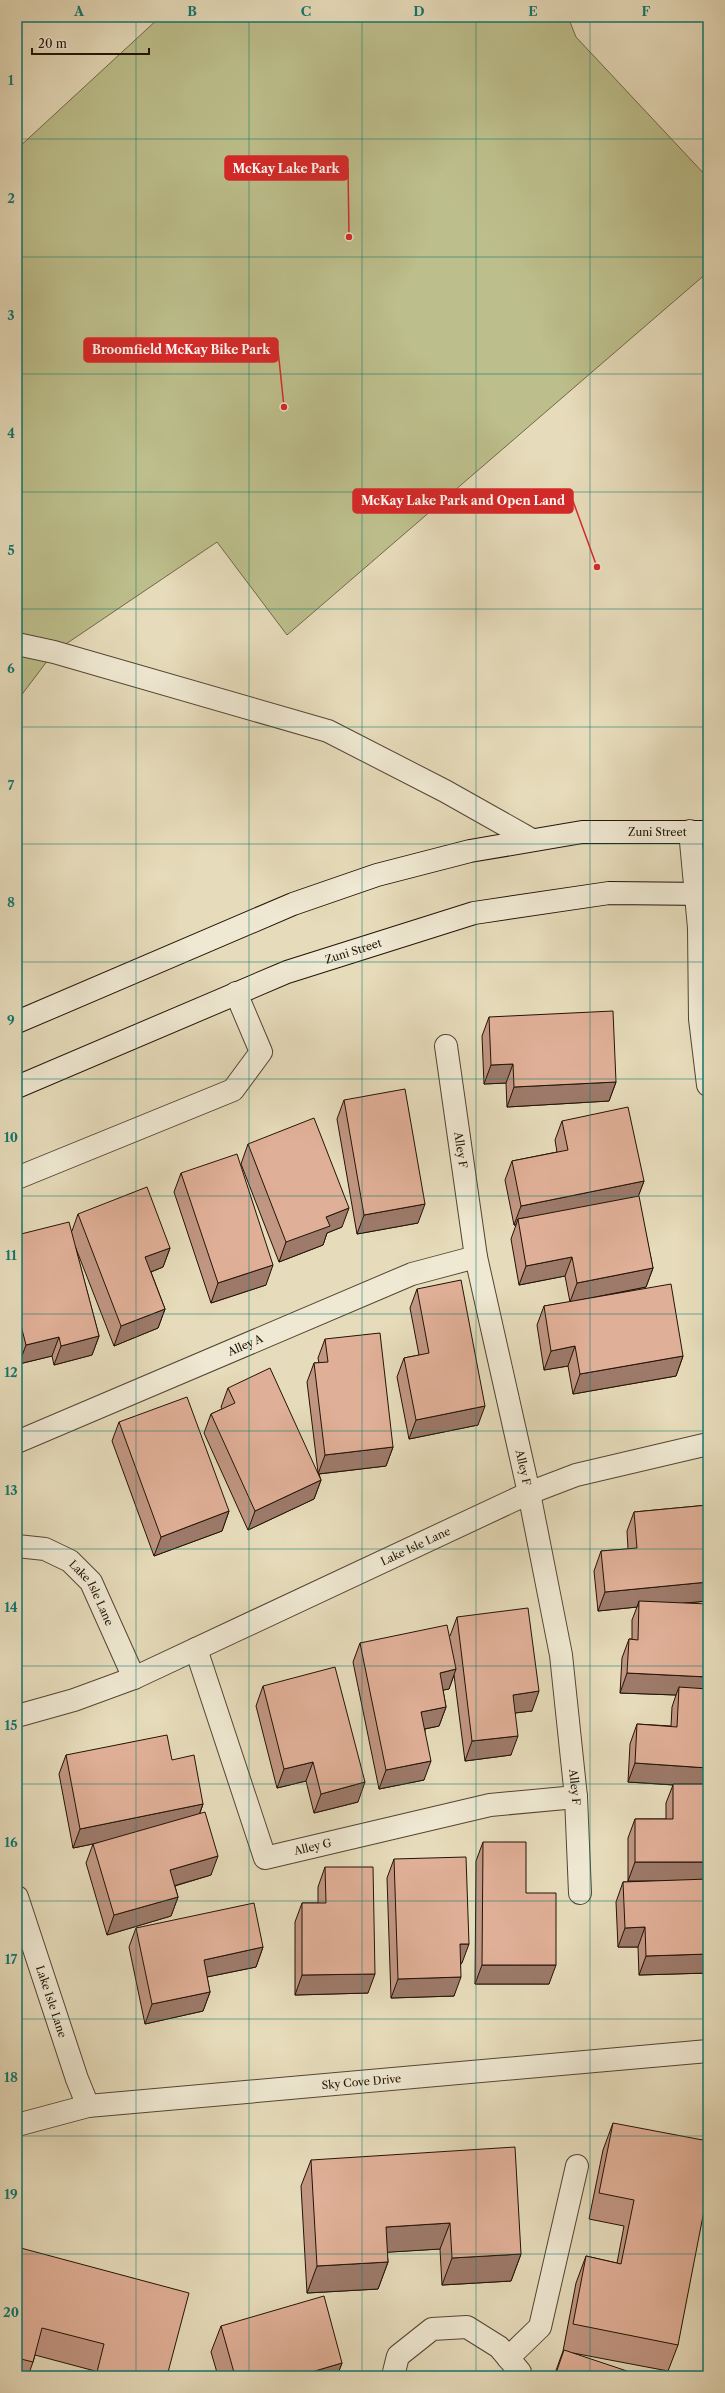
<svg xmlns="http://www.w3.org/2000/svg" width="725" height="2393" font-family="'Libre Caslon Text',serif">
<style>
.green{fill:#bcbe8b;stroke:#706848}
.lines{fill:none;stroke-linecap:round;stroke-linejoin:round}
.service-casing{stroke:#544533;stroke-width:24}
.minor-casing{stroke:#544533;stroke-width:24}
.secondary-casing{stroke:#241306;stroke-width:24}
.service{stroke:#efe8d2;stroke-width:22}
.minor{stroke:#efe8d2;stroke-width:22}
.secondary{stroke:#efe8d2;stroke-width:22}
.wall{fill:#c19682;stroke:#241306}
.shaded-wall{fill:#9d7a6a;stroke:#241306}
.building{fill:#e0af97;stroke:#241306}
.grid{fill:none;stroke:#0f766e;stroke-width:1;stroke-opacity:0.55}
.labels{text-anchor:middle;stroke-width:3;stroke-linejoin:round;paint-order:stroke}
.street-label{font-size:11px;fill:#241306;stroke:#efe8d2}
.leader{fill:none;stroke:#d62828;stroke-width:1.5}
.callout-dot{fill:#d62828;stroke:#efe8d2;stroke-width:1.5}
.callout{fill:#d62828;stroke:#d62828;stroke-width:1.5}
.callout-label{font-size:12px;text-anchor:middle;font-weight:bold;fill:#fff}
.neatline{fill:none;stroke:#0f766e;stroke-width:1.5}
.grid-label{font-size:13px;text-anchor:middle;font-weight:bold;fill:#0f766e}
</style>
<rect width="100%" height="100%" fill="#e6dbba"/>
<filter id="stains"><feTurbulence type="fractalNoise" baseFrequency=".005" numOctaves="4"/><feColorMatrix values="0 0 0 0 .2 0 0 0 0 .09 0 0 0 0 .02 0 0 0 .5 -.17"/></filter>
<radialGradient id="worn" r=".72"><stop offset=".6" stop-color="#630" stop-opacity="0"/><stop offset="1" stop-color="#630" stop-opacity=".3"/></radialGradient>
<path class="green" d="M160,17H568L576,37L708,178V272L287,635L217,542L54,652L17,701V149Z"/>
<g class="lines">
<g class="service-casing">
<g id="service">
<path d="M17,644L54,652L328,731L445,791L532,840"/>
<path id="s1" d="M446,1046L476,1257L529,1493L561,1655L576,1797L580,1893"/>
<path id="s2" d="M17,1442L412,1274L476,1257"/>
<path id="s3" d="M196,1649L265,1858L490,1805L576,1797"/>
</g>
</g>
<g class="minor-casing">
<g id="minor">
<path d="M690,831L699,928L700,1019L708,1085"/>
<path d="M17,1178L233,1090L261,1052L236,993"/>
<path id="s4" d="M17,1546L45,1549L70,1561L91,1582L134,1678"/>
<path id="s5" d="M17,1716L74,1700L134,1678L529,1493L576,1475L708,1444"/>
<path id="s6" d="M17,1897L77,2079L88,2106"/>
<path id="s7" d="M17,2125L88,2106L708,2051"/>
<path d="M508,2358L540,2327L577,2166"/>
<path d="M393,2376L398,2356L432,2329L467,2327L499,2347L520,2372L519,2376"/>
</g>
</g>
<g class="secondary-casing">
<g id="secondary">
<path id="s8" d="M17,1022L293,904L377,875L470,851L582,832H708"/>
<path id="s9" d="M17,1087L287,972L474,913L609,893L708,894"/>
</g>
</g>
<use href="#service" class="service"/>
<use href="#minor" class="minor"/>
<use href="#secondary" class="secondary"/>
</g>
<path class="wall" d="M489,1017L616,1082L609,1101L507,1107L506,1083L484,1084L482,1036Z
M344,1100L418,1223L357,1234L337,1119Z
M562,1121L644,1181L638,1196L653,1268L646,1287L602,1296L683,1356L676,1376L573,1394L568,1366L544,1370L537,1325L544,1306L570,1302L565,1276L519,1285L511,1239L516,1225H514L505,1180L512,1161L557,1152L555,1140Z
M248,1144L342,1227L327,1233L323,1245L279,1262L241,1164Z
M181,1173L266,1285L211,1303L174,1192Z
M78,1214L170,1248L163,1267L151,1272L165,1309L158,1328L114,1346L75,1246L99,1336L92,1355L54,1365L52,1356L19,1364L17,1357V1235L72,1231Z
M417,1289L478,1425L409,1439L397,1377L404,1358L419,1355L410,1308Z
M325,1339L393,1447L386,1466L319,1474L321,1480L314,1499L248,1530L204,1433L211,1414L222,1409L221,1407L228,1388L318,1472L307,1382L314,1363H319L318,1358Z
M119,1422L229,1511L222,1531L154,1556L112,1441Z
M708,1505V1601L685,1603L708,1973L639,1975L638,1947H618L616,1902L623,1882L663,1881H628V1838L635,1819H666V1803L673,1785L628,1782L630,1744L637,1724L671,1726L672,1707L676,1695L620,1693L622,1658L629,1639H632V1620L637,1607L598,1611L594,1571L601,1551L628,1549L627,1531L634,1512Z
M457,1617L532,1711L515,1713L511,1755L465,1761L454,1675L449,1689L443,1690L446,1707L439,1726L425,1729L424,1780L379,1789L353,1662L360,1643L450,1636Z
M263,1686L358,1802L314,1813L306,1781L277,1788L256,1706Z
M66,1755L172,1760L203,1804L200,1813L211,1875L175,1886L178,1897L171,1916L107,1935L86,1863L93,1844L73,1848L59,1774Z
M483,1842L526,1893L549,1984H475L476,1861Z
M394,1859L462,1963H461L454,1996L391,1998L387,1878Z
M325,1867L368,1993L295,1995V1922L302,1903H318V1887Z
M136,1928L263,1947L256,1967L207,1977L210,1992L203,2011L145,2024L129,1947Z
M613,2123L678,2345L668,2371L573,2353L555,2376H554L563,2351L576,2283L586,2256L617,2263L624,2226L589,2219L603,2150Z
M311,2160L521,2254L511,2281L442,2285L440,2249L387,2252L388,2262L378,2289L307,2293L301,2186Z
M17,2247L167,2376H93L95,2371L35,2355L33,2362L28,2376H17Z
M221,2326L342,2363L337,2376H218L211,2352Z"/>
<path class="shaded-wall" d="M513,1064L506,1083L484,1084L491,1065Z
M616,1082L609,1101L507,1107L514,1087Z
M644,1181L637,1200L518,1219L516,1225H514L521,1206Z
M425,1204L418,1223L357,1234L364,1215Z
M349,1208L342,1227L327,1233L323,1245L279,1262L286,1242L326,1217Z
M170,1248L163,1267L138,1277L145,1257Z
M572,1257L565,1276L519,1285L526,1266Z
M273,1265L266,1285L211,1303L218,1283Z
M653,1268L646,1287L570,1302L577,1283Z
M165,1309L158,1328L114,1346L121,1326Z
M99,1336L92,1355L54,1365L61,1346Z
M59,1337L52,1356L19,1364L26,1345Z
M575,1346L568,1366L544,1370L551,1351Z
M683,1356L676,1376L573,1394L580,1374Z
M485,1406L478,1425L409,1439L416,1420Z
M393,1447L386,1466L318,1474L325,1455Z
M321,1480L314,1499L248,1530L255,1511Z
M229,1511L222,1531L154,1556L161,1537Z
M708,1582V1601L639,1607V1601L637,1607L598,1611L605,1592Z
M456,1669L449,1689L433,1692L440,1673Z
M627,1673L708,1677V1696L679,1687L676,1695L620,1693Z
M539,1691L532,1711L506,1714L513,1695Z
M446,1707L439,1726L414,1731L421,1712Z
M518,1736L511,1755L465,1761L472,1741Z
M431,1761L424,1780L379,1789L386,1770Z
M313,1762L306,1781L277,1788L284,1769Z
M635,1763L708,1768V1787L628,1782Z
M365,1782L358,1802L314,1813L321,1794Z
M203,1804L196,1823L73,1848L80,1829Z
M218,1856L211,1875L163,1889L170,1870Z
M635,1862H708V1881H628Z
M178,1897L171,1916L107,1935L114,1915Z
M645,1927L638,1947H618L625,1928Z
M460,1944H469L462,1963L453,1964Z
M263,1947L256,1967L197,1979L204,1960Z
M708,1954V1973L639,1975L646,1956Z
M482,1965H556L549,1984H475Z
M375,1974L368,1993L295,1995L302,1975Z
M461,1977L454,1996L391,1998L398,1979Z
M210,1992L203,2011L145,2024L152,2004Z
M450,2223L440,2249L376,2253L386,2227Z
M521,2254L511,2281L442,2285L452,2258Z
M388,2262L378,2289L307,2293L317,2266Z
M342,2363L337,2376H307L308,2373Z"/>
<path class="building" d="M613,1011L616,1082L514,1087L513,1064L491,1065L489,1017Z
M405,1089L425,1204L364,1215L344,1100Z
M628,1107L644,1181L521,1206L512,1161L568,1150L562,1121Z
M314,1118L349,1208L326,1217L330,1226L286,1242L248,1144Z
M237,1154L273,1265L218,1283L181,1173Z
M147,1187L170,1248L145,1257L165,1309L121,1326L78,1214Z
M639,1196L653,1268L577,1283L572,1257L526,1266L518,1219Z
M69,1222L99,1336L61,1346L59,1337L26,1345L17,1310V1235Z
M461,1280L485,1406L416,1420L404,1358L429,1353L417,1289Z
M671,1284L683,1356L580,1374L575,1346L551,1351L544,1306Z
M380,1333L393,1447L325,1455L314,1363L328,1362L325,1339Z
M270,1368L321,1480L255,1511L211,1414L235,1403L228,1388Z
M187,1397L229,1511L161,1537L119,1422Z
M708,1505V1582L605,1592L601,1551L637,1548L634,1512Z
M639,1601L708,1604V1677L627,1673L629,1639L638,1640Z
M528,1608L539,1691L513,1695L518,1736L472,1741L457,1617Z
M447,1625L456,1669L440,1673L446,1707L421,1712L431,1761L386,1770L360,1643Z
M335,1667L365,1782L321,1794L313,1762L284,1769L263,1686Z
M679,1687L708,1689V1768L635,1763L637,1724L677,1727Z
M167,1735L172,1760L194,1755L203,1804L80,1829L66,1755Z
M673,1784H708V1862H635V1819H673Z
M205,1812L218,1856L170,1870L178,1897L114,1915L93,1844Z
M483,1842H526V1893H556V1965H482Z
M466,1857L469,1944H460L461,1977L398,1979L394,1859Z
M325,1867H373L375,1974L302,1975V1903H326Z
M708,1879V1954L646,1956L645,1927L625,1928L623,1882Z
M254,1903L263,1947L204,1960L210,1992L152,2004L136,1928Z
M613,2123L708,2141V2190L678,2345L573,2324L586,2256L621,2264L634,2200L599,2193Z
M515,2147L521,2254L452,2258L450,2223L386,2227L388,2262L317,2266L311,2160Z
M17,2247L189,2293L167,2376H96L104,2344L42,2328L33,2362L17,2358Z
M324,2296L342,2363L308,2373L309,2376H235L221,2326Z
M564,2350L642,2376H555Z"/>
<path class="grid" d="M136,17V2376M249,17V2376M362,17V2376M476,17V2376M590,17V2376M17,139H708M17,257H708M17,374H708M17,492H708M17,609H708M17,727H708M17,844H708M17,962H708M17,1079H708M17,1196H708M17,1314H708M17,1431H708M17,1549H708M17,1666H708M17,1784H708M17,1901H708M17,2019H708M17,2136H708M17,2254H708"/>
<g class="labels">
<g class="street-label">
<text dy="4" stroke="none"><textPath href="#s8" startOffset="674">Zuni Street</textPath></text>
<text dy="4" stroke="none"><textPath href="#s9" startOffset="363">Zuni Street</textPath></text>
<text dy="4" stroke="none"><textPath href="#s1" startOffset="105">Alley F</textPath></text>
<text dy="4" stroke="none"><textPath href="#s2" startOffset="248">Alley A</textPath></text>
<text dy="4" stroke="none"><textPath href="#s1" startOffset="429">Alley F</textPath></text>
<text dy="4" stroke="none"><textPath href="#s5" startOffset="434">Lake Isle Lane</textPath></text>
<text dy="4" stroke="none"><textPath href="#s4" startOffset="95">Lake Isle Lane</textPath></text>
<text dy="4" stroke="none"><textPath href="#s1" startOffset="753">Alley F</textPath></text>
<text dy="4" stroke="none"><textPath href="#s3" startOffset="269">Alley G</textPath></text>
<text dy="4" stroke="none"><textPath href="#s6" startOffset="110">Lake Isle Lane</textPath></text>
<text dy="4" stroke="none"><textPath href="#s7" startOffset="348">Sky Cove Drive</textPath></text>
</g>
</g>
<path class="leader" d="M349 237L348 168M284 407L278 350M597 567L573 501"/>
<g class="callout-dot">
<circle cx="349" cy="237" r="4"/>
<circle cx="284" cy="407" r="4"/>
<circle cx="597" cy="567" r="4"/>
</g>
<g class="callout">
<rect x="225" y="156" width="123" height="24" rx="4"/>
<rect x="84" y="338" width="194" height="24" rx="4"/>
<rect x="353" y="489" width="220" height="24" rx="4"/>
</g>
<g class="callout-label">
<text x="286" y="173">McKay Lake Park</text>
<text x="181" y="354">Broomfield McKay Bike Park</text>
<text x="463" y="505">McKay Lake Park and Open Land</text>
</g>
<rect width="725" height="2393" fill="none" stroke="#e6dbba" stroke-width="44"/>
<path d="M32 48v6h117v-6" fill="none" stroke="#241306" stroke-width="2"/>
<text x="38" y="48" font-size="12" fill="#241306" stroke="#efe8d2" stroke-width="3" paint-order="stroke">20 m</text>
<rect x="22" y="22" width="681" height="2349" class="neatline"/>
<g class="grid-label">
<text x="79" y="16">A</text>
<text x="192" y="16">B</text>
<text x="306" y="16">C</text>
<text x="419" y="16">D</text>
<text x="533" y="16">E</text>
<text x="646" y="16">F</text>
<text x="11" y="85">1</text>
<text x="11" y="203">2</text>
<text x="11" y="320">3</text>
<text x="11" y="438">4</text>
<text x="11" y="555">5</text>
<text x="11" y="673">6</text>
<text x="11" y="790">7</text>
<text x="11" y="907">8</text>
<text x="11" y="1025">9</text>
<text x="11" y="1142">10</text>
<text x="11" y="1260">11</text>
<text x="11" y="1377">12</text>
<text x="11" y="1495">13</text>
<text x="11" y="1612">14</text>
<text x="11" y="1730">15</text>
<text x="11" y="1847">16</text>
<text x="11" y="1964">17</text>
<text x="11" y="2082">18</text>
<text x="11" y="2199">19</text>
<text x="11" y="2317">20</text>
</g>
<rect width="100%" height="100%" filter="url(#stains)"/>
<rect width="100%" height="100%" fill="url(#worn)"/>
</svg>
